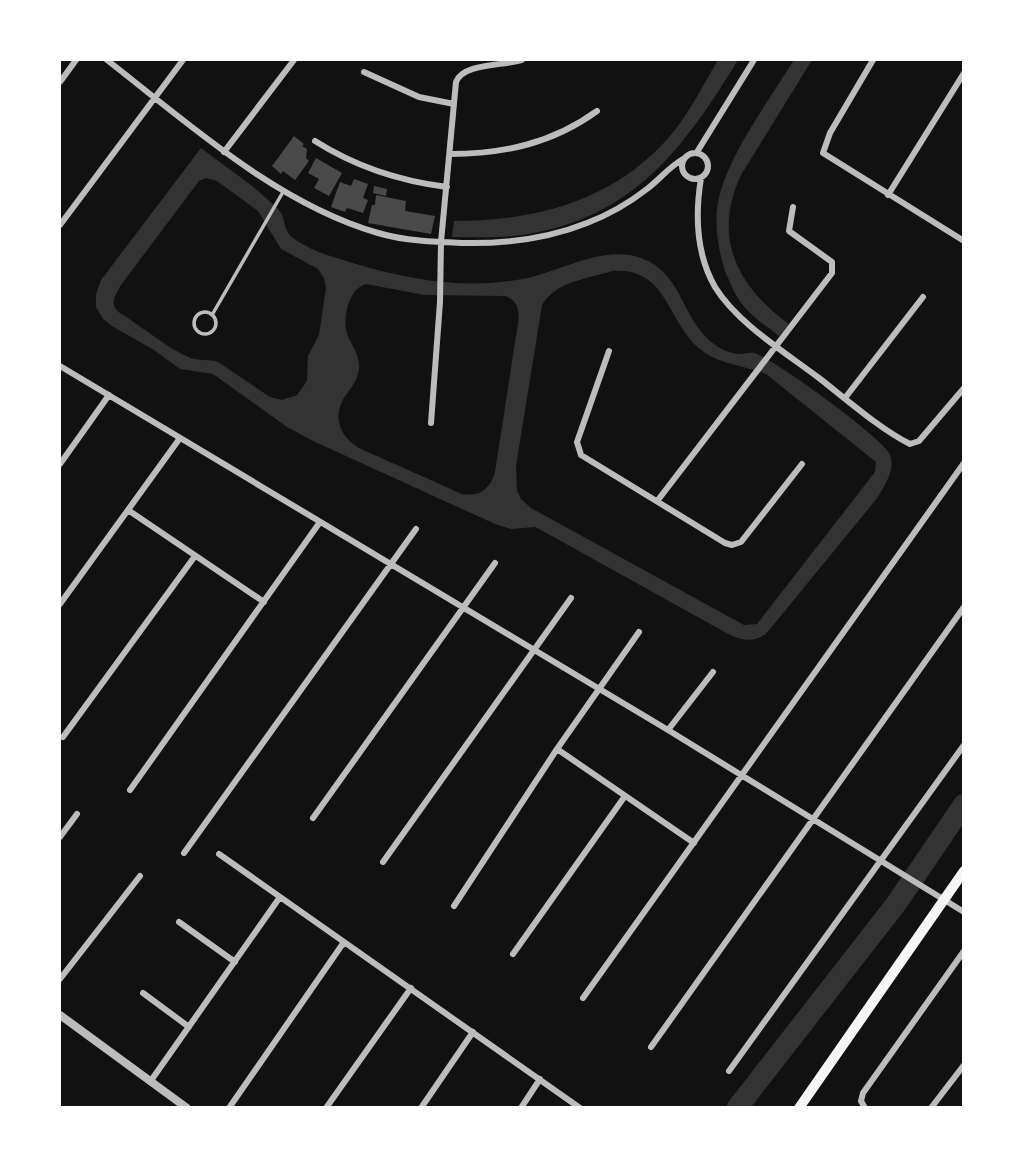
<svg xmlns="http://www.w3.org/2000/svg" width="1023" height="1167" font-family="'Archivo Narrow',sans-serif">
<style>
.water{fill:#333;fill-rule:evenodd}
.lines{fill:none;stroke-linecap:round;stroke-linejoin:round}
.river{stroke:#333;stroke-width:21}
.building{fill:#4a4a4a}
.service{stroke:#bcbcbc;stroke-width:3.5}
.minor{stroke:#bcbcbc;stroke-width:6}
.tertiary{stroke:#bcbcbc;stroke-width:8}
.secondary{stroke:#f5f5f5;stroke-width:10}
</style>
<rect width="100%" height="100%" fill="#111"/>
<path class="water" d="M718,60H738C684,148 633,219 522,235C499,238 475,237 452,237L454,221C535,221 614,201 670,136C689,114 703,85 718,60Z
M794,60H812L741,175C712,238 737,286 789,324L779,336C765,325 749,315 739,300C733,291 729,280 725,271C718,249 714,224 718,202C727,156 770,99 794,60Z
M201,148C223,165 248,181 268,200C272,203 280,210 282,215C286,225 284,231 293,238C312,252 334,257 356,264C415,281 468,290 528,278C563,270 604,245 641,258C681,272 682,317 710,341C718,348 728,353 739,354C744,354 749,352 754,353C773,358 881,437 889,453C897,468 885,484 878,497L766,634C754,642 744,641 730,635L541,530L535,527L511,529L495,524L313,441L287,427L213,374L180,369L154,350L112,326L103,319L96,307V294L101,280ZM206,178L217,181L258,211L281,249L318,269L324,278L326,288L319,335L308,356L307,381L297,395L282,400L270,397L218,362C209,359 200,361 191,358C170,350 141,326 120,313C109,305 115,295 121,285L199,181ZM612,271C668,267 666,321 700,349C719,365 744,365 766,374L876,462L875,472L757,624L744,625L531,508L521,499L517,491L516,466L542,305C556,281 588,279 612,271ZM366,284L424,295L505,296C519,301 519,311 518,323L495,472C490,489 480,497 462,494L361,449C345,441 333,423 341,404C347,390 359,383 359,366C359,351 349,343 346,330C344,314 349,289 366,284Z"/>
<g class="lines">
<path class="river" d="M737,1108L896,904L964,804"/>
</g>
<path class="building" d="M294,136L304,144L302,146L307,149L306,158L309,161L295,180L283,171L281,174L272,166Z
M316,158L342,173L329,196L314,188L319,179L308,173Z
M354,179L368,184L363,198L368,200L363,213L347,208L345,212L331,207L340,182L351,186Z
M374,186L387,189L386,196L373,193Z
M376,195L406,201L405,211L435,216L431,234L368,223L372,205H375Z"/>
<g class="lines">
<path class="service" d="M194 323a11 11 0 1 1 22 0a11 11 0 1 1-22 0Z
M212,315L283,192"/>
<path class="minor" d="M107,60C188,123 277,204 378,233C405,241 434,242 462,243C504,244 547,239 587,223C608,215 629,203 647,189C660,179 669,167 683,159
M873,60L830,133L823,153L964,241
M364,72L419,97L454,104
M60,82L76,60
M315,141C356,167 399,181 447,187
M224,152L294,60
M697,152L754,60
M682 166a13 13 0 1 1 26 0a13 13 0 1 1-26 0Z
M450,154C504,154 553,143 597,111
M701,178C695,215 696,254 715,287C737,323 786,353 819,378C846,399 880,429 910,444L919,441L964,388
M888,195L964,73
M60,225L183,60
M609,351L577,442L581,455L725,543L732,545L741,542L802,464
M60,366L668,730L964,912
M845,398L923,297
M431,423L440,302L441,242L456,82C463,63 503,66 522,60
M60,464L109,395
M658,500L832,273V262L789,231L793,207
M128,510L264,602
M60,604L180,438
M668,730L713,672
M63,737L195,556
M557,749L694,843
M130,790L320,522
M313,818L495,563
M60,837L77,814
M184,853L416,529
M219,854L580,1108
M383,862L571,598
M454,906L557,749L639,632
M179,922L235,962
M513,954L625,796
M60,979L140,876
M143,993L189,1027
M583,998L964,463
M651,1047L964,607
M729,1071L964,745
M150,1082L280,897
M229,1108L344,942
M326,1108L411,988
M421,1108L473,1032
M521,1108L540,1079
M865,1108L861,1101L863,1093L964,951
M931,1108L964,1065"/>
<path class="tertiary" d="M60,1015L187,1108"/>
<path class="secondary" d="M799,1108L964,871"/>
</g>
<rect width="1023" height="1167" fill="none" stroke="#ffffff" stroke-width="122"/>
</svg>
